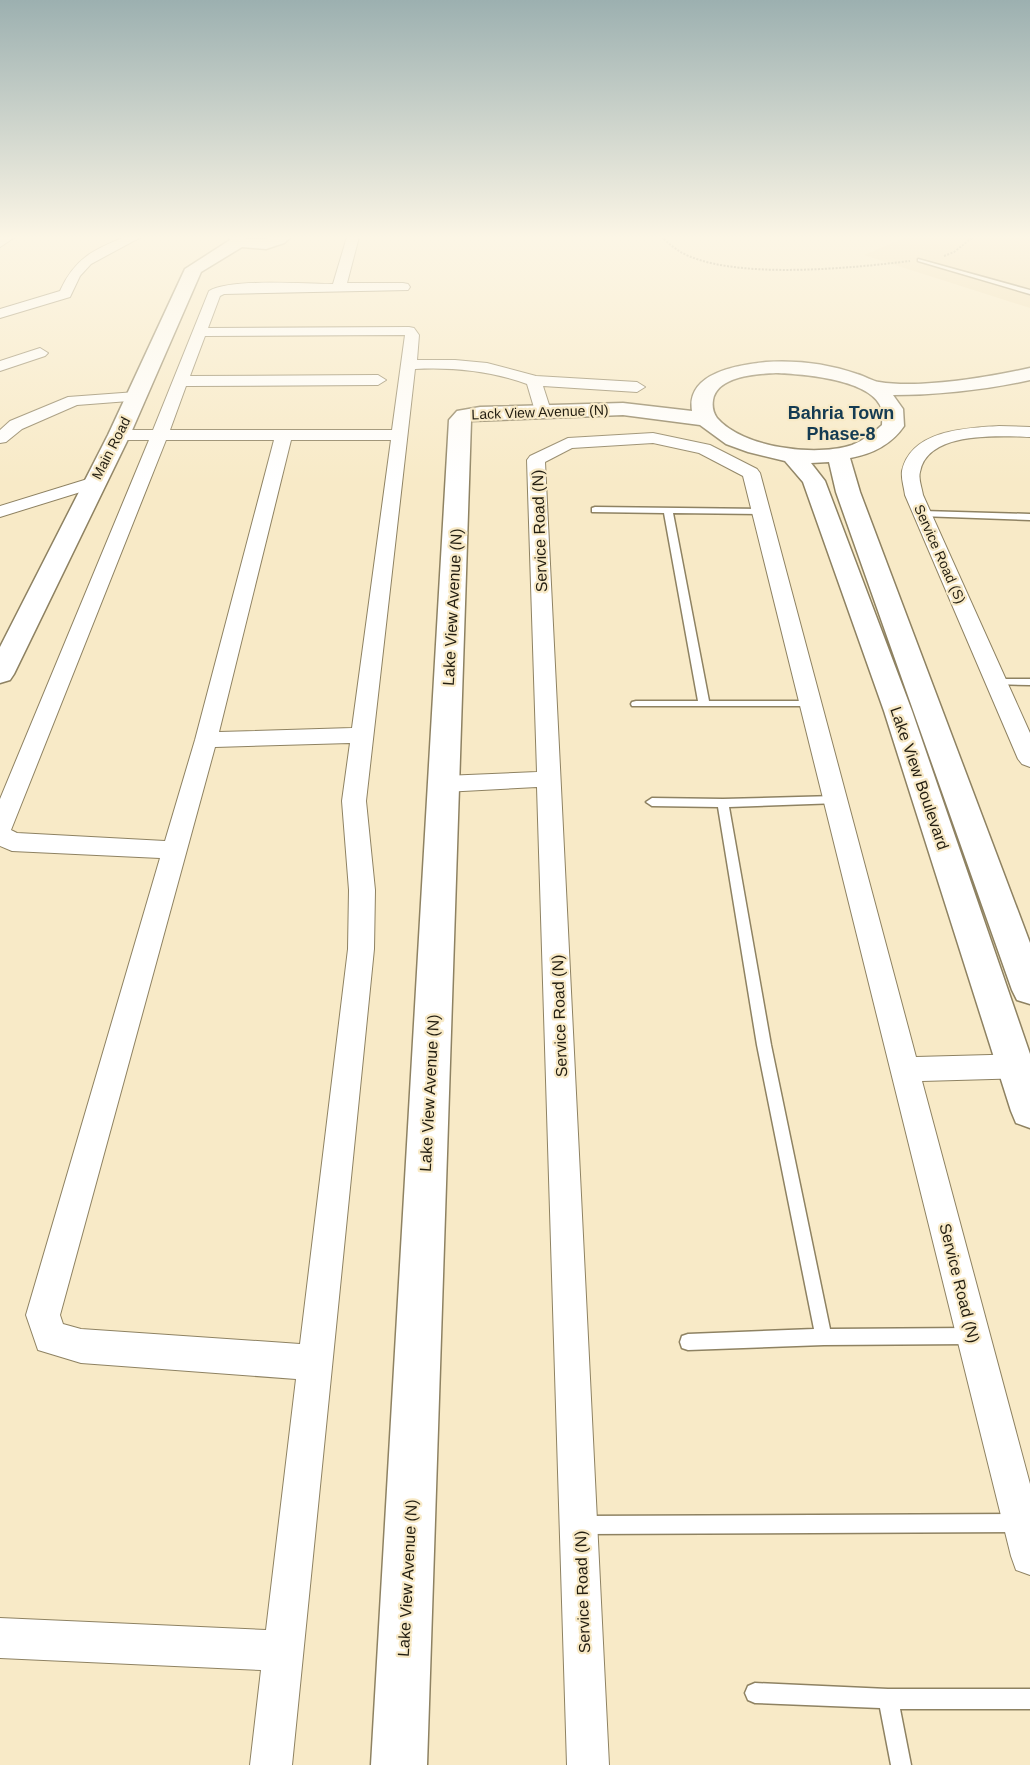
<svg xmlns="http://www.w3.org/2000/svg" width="1030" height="1765" font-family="Arial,sans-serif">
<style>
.built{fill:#f0deb5}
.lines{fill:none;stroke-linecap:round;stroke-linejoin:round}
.lane-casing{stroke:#8e8262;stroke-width:3}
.street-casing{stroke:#8e8262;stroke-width:2}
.secondary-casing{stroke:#8e8262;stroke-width:3}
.path{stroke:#8d846c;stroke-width:2;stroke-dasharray:2 1.5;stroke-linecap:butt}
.lane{fill:#fff;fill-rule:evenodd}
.street{fill:#fff;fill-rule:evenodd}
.secondary{fill:#fff;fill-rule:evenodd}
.labels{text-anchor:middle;stroke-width:4.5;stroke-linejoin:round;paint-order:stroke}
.far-street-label{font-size:14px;fill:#231e11;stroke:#f8eac7}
.street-label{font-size:16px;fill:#231e11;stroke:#f8eac7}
.far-district-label{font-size:18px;font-weight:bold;fill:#143b52;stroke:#f8eac7}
</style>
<rect width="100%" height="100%" fill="#f8eac7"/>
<path class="built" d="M907,237H1030V308L864,255Z"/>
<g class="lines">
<g class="lane-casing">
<path id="lane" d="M918,259L1030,290V294L918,261Z
M595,507L764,509L765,511L761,514L673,513L709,701H811L816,704L815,706H632L631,704L632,702L636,701H698L664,513L592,512V508Z
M923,511L1030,514V520L920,516V512Z
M996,679H1030V685L992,684V680Z
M835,796L841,800L839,803L729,807L771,1045L830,1329L971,1328L977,1330L979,1336L977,1342L971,1344L824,1345L688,1350L682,1348L680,1342L682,1336L688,1334L814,1329L757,1045L718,807L652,806L646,802L652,798L723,799Z
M1019,1514L1025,1517L1028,1523L1025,1529L1019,1532L583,1534L577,1531L574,1525L577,1519L583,1516Z
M755,1683L888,1689H1030V1709H900L911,1765H891L880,1708L755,1703L748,1700L745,1693L748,1686Z"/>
</g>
<g class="street-casing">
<path id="street" d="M0,237H15L0,247Z
M125,237H141L91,264L80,276L70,297L0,318V309L60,291C75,258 93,250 125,237Z
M347,237H359L347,283H403L408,284L410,287L408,290L224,294L220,296L208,328L409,327L414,328L419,335L417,360H455L487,363L536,376L637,382L645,387L637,392L543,386L551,411L543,416L535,411L527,384C491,371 453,367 415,369L366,801L375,890L374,949L292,1765H250L261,1670L0,1658V1618L266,1630L296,1379L81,1363L38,1350L26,1315L160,858L12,851L0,846V799L149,440H119L111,435L119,430H153L209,291C231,278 305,284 333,284ZM405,335L392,430H170L186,386L378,385L386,380L378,375L190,376L205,336ZM166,440H274L195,740L165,841L17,833L11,830ZM291,440H391L352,728L219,732ZM350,743L342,801L349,890L348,949L300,1344L81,1329L63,1324L60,1315L215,747Z
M40,348L48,353L45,356L0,371V361Z
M136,392L142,394L144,397L142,400L77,405L22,429L6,442L0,443V430L10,421L68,397Z
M999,426L1030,427V437C999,436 927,431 920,472C918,479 922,488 923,495L1030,733V767L1022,764L1018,759L905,495C904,487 901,479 902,471C911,430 965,428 999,426Z
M653,433L710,445L757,469L760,473L916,1057L1030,1054V1078L922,1081L1030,1484V1575L1016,1570L1011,1556L743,476L699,453L653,443L572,448L545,462L609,1765H567L537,787L444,792L436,790L432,784L436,778L444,776L537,772L527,460L530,456L568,438Z
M94,477L100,478L103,482L100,486L0,517V506Z"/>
</g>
<g class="secondary-casing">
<path id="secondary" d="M229,237C239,236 247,240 257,239C269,239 280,236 291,237L284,243L266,249L242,247L201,272L130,435L14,674L10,680L0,683V647L108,435L185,269L230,240Z
M766,362C797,360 829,364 857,374C865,376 872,381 879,382C920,389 989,377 1030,368V380C985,390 939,395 893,395L903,409L904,426C891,445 872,454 850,458L860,492L1030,943V1004L1017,1000L1012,990L836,492L829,462L811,463L825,481L912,711L1030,1054V1128L1016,1123L1011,1111L884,711L803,482L785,461L748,452L726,444L700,425L623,415L471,421L427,1765H371L449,420L457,411L480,407L623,403L692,411C686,372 739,365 766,362ZM776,373C802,374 874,379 882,410C883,415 882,420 882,425C873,433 864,440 852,445C816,457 743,448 717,418C713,412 712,407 713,400C717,376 757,374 776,373Z"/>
</g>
<path class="path" d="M661,237C667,242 673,247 679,251C728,281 853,268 910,261
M944,256L954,252L973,237"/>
<use href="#lane" class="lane"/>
<use href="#street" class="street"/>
<use href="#secondary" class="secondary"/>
</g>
<linearGradient id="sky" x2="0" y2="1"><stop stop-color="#9cb0b0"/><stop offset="0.49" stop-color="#fcf6e6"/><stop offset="1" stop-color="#fcf6e6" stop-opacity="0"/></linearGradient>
<rect width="1030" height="484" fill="url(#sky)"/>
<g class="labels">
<g class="far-street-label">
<text transform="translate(540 412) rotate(-2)" y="5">Lack View Avenue (N)</text>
<text transform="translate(111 448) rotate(-63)" y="5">Main Road</text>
<text transform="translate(940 554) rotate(66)" y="5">Service Road (S)</text>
</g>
<g class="street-label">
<text transform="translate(539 531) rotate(-92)" y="6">Service Road (N)</text>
<text transform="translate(452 607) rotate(-87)" y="6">Lake View Avenue (N)</text>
<text transform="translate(920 778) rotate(71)" y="6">Lake View Boulevard</text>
<text transform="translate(559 1016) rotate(-92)" y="6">Service Road (N)</text>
<text transform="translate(429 1093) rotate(-87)" y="6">Lake View Avenue (N)</text>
<text transform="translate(960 1283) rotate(76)" y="6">Service Road (N)</text>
<text transform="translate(407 1578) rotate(-87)" y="6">Lake View Avenue (N)</text>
<text transform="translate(582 1592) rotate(-92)" y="6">Service Road (N)</text>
</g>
<g class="far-district-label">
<text x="841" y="419">Bahria Town<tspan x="841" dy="21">Phase-8</tspan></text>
</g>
</g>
</svg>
